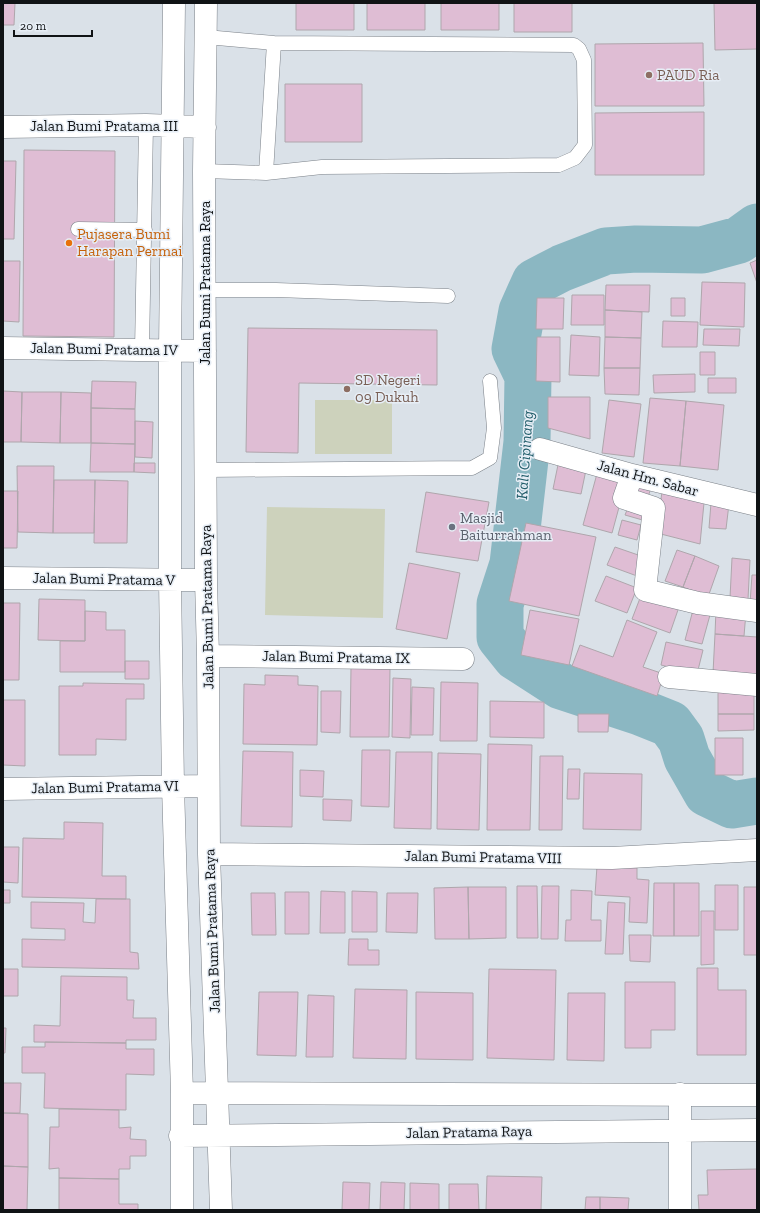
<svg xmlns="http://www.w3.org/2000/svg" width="760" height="1213" font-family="'Zilla Slab',serif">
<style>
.pitch{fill:#cdd2bc}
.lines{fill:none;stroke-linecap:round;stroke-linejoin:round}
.river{stroke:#8bb7c2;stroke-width:47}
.building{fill:#dfbdd4;stroke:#afa6ac}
.service-casing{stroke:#7b8188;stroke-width:15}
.minor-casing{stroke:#7b8188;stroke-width:23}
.service{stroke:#fff;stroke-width:14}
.minor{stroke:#fff;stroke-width:22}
.education-dot{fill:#8d6e63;stroke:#e7eef6;stroke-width:1.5}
.food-dot{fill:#e8710a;stroke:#e7eef6;stroke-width:1.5}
.worship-dot{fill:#6b7280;stroke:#e7eef6;stroke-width:1.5}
.labels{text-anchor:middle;stroke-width:3;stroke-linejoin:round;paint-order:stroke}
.education-label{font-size:15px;fill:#785e54;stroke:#e7eef6;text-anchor:start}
.street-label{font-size:15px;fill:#101315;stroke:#e7eef6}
.food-label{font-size:15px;fill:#c56008;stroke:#e7eef6;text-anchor:start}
.worship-label{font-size:15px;fill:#5b616d;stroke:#e7eef6;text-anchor:start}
.water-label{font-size:16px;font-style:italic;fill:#215d6a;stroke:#e7eef6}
</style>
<rect width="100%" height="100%" fill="#dae1e8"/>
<path class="pitch" d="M315,400H392V454H315Z
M267,507L385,509L383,618L265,615Z"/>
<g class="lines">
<path class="river" d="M757,227L739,240L702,250L636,249L606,251L562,268L535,282L522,311L515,349L528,376L527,442L513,564L500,604V637L516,657L561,686L640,712L670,724L681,739L687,758L707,793L732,805L757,801"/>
</g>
<path class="building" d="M3,3H15L14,25H3Z
M296,3H354V30H296Z
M367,3H425V30H367Z
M441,3H499V30H441Z
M514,3H572V32H514Z
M714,3H757V49L715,50Z
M703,43L704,106H595V44Z
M285,84H362V142H285Z
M704,112V175H595V113Z
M24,150L115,151L114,337L23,336Z
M3,161H16L14,239H3Z
M757,260V283L750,263Z
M3,261H20L19,322L3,321Z
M702,282L745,283L744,327L700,325Z
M606,285H650L649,312L605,310Z
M572,295H604V325H571Z
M537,298H564L563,329H536Z
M671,298H685V316H671Z
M605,310L642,312L641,338L605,337Z
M663,321L698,322L697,347H662Z
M248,328L437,330V385L299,383L298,453L246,452Z
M704,329H740L739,346L703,345Z
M571,335L600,337L599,376L569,375Z
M537,337H560V382L536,381Z
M605,337L641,338L640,368H604Z
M700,352H715V375H700Z
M604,368H640L639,395L605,394Z
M695,374V392L654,393L653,375Z
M708,378H736V393H708Z
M92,381L136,382L135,409L91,408Z
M3,391L22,392L21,442H3Z
M22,392H61L60,443L21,442Z
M61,392L91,393V443H60Z
M548,397H590V439L548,428Z
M650,398L686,401L680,466L643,463Z
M609,400L641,404L634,457L602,453Z
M686,401L724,405L718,470L680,466Z
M91,408L135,409V444L91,443Z
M135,421L153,422L152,458L135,457Z
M91,443L135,444L134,472H90Z
M559,460L587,465L581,494L553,489Z
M134,463H155V473L134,472Z
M17,466H54L53,533L18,532Z
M598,470L627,478L612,533L583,525Z
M54,480H95L94,533H53Z
M95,480L128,481L127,543H94Z
M633,485L650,491L646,502Z
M3,491H18L17,548H3Z
M662,491L704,503L700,544L657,533Z
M426,492L489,502L478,561L416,552Z
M711,503L729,504L726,529L709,528Z
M627,510H649L646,521L625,515Z
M622,520L641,525L637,540L618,535Z
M526,523L596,537L579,616L509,601Z
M615,547L644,557L637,576L607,565Z
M677,550L695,556L683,587L665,581Z
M695,556L719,566L708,597L683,587Z
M732,558L750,560L748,599L730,598Z
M409,563L460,573L447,639L396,629Z
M752,575H757V604L750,603Z
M606,576L637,588L627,613L595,601Z
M642,593L679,607L670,633L632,619Z
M39,599L85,600V641L38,640Z
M3,603H20L19,680H3Z
M530,610L579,619L569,665L521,655Z
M693,610L710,615L702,644L685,640Z
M716,610L746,612L744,636L715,634Z
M85,611L106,612V630H125V672H60V641H85Z
M627,620L657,632L643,667L664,674L657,696L572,666L580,645L613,657Z
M715,634L757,637V675L713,673Z
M666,642L703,650L697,674L661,665Z
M125,661H149V679H125Z
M351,668L390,669L389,737H350Z
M265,675L298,676V685L318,686L317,745L243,744L244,684L265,685Z
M393,678L411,679L410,738L392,737Z
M441,682L478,683L477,741H440Z
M83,683L144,684V699H126V740L96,739V755H59V686H83Z
M412,687L434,688L433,735H411Z
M718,688L754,689V714H718Z
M321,691H341L340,733L321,732Z
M3,700H25V766L3,765Z
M490,701L544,702V738L490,737Z
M578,714H609L608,732H578Z
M718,714H754V730L718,731Z
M715,738H743V775H715Z
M488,744L532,745L530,830H487Z
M362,750H390L389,807L361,806Z
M243,751L293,752L292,827L241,826Z
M396,752H432L431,829L394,828Z
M438,753L481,754L479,830L437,829Z
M540,756H563L562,830H539Z
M568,769H580L579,799H567Z
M300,770L324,771L323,797L300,796Z
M584,773L642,774L641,830L583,829Z
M323,799L352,800L351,821L323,820Z
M64,822L103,823L102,876H126V899L22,897L23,838L64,839Z
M3,847H19L18,883L3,882Z
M597,866L637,868V879L649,880L647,923L629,922L630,897L595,895Z
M654,883H674V936H653Z
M674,883H699V936H674Z
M715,885H738V930H715Z
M517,886H537L538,938H517Z
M542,886H559L558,939H541Z
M468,887H506V938L469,939Z
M468,887L469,939H435L434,888Z
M744,887H757V955H744Z
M3,890H10V903H3Z
M571,890L592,891L591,920H601V941H565L566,920H571Z
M321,891L345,892V933H320Z
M352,891L377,892V932H352Z
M285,892H309V934H285Z
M251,893H275L276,935H252Z
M387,893H418L417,933L386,932Z
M96,899H130V952L138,953L139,969L22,967V939L65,940V929L31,928V902L84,903L83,922L95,923Z
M608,902L625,903L623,954H605Z
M701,911H714V964L701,965Z
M629,935H651L650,962L630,961Z
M349,939H368V950H379V965H348Z
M697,968H718V990H746V1055H697Z
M3,969H18V996H3Z
M489,969L556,970L554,1060L487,1058Z
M61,976L127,977V1000H134L133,1018H156V1040H126V1043L34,1042V1025L60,1026Z
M625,982H675V1030H651V1048H625Z
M355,989L407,990L406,1059L353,1058Z
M259,992H298L296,1056L257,1055Z
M416,992L473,993V1060L416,1059Z
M568,993H605L604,1061L567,1060Z
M308,995L334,996L333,1057H306Z
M3,1028H6L5,1053H3Z
M45,1042L126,1043V1049H154V1075L126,1074V1110L44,1108L45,1073H22V1047H45Z
M3,1083H21L20,1113H3Z
M59,1109L119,1110V1128L131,1127L130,1139L146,1140V1156H130V1169H119V1179L59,1178V1168L49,1169L50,1127H59Z
M3,1113L28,1114V1167L3,1166Z
M3,1166L28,1167L27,1210H3Z
M757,1169V1210H699L698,1195H708L707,1170Z
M487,1176L542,1177L541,1210H486Z
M59,1178L119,1179V1204H138V1210H59Z
M343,1182L370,1183L369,1210H342Z
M381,1182L405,1183L404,1210H380Z
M410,1183L439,1184V1210H410Z
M449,1184H478L479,1210H449Z
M586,1197H600V1210H585Z
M600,1197L629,1198L628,1210H600Z"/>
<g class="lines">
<g class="service-casing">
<path id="service" d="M204,171L266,173L322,167L559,165L575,158L585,145L584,60L579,49L574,45L274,43L206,37
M266,173L274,43
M78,229L145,230
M205,290H276L448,296
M142,350L146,125
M205,470L472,468L490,458L494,428L490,381"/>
</g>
<g class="minor-casing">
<path id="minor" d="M174,3L170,350V580L173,786L182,1093V1210
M206,3L204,171L206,580L208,656L209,854L221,1210
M3,127L146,125L205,127
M3,348L205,351
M540,449L632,475L757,505
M632,475L624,498L654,508L645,590L698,603L757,611
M3,578L206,580
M208,656L463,659
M669,677L757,685
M3,789L208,786
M209,854L612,858L757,850
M182,1093L757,1095
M680,1094V1210
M180,1136L757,1130"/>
</g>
<use href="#service" class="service"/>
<use href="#minor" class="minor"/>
</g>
<g class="education-dot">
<circle cx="649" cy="75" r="4"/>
<circle cx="347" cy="389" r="4"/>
</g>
<circle class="food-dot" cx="69" cy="243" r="4"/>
<circle class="worship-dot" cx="452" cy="527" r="4"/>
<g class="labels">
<g class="education-label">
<text x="657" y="80">PAUD Ria</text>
<text x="355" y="385">SD Negeri<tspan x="355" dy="17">09 Dukuh</tspan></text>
</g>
<g class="street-label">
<text x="104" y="131">Jalan Bumi Pratama III</text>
<text transform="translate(205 283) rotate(-90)" y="5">Jalan Bumi Pratama Raya</text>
<text transform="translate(104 349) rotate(1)" y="5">Jalan Bumi Pratama IV</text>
<text transform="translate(648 478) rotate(15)" y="5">Jalan Hm. Sabar</text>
<text transform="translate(104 579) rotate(1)" y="5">Jalan Bumi Pratama V</text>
<text transform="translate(207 607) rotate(-91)" y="5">Jalan Bumi Pratama Raya</text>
<text transform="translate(336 657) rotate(1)" y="5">Jalan Bumi Pratama IX</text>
<text transform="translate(105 787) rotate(-1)" y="5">Jalan Bumi Pratama VI</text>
<text transform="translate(483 857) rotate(1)" y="5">Jalan Bumi Pratama VIII</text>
<text transform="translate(212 931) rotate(-92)" y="5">Jalan Bumi Pratama Raya</text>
<text transform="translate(469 1132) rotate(-1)" y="5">Jalan Pratama Raya</text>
</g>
<g class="food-label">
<text x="77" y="239">Pujasera Bumi<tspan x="77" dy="17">Harapan Permai</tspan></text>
</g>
<g class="worship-label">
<text x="460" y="523">Masjid<tspan x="460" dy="17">Baiturrahman</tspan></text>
</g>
<g class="water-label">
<text transform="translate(524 455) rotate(-86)" y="6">Kali Cipinang</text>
</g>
</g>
<rect width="760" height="1213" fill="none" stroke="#101315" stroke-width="8"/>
<path d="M14 30v6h78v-6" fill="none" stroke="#101315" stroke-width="2"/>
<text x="20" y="30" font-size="12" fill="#101315" stroke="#e7eef6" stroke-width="3" paint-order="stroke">20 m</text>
</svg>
